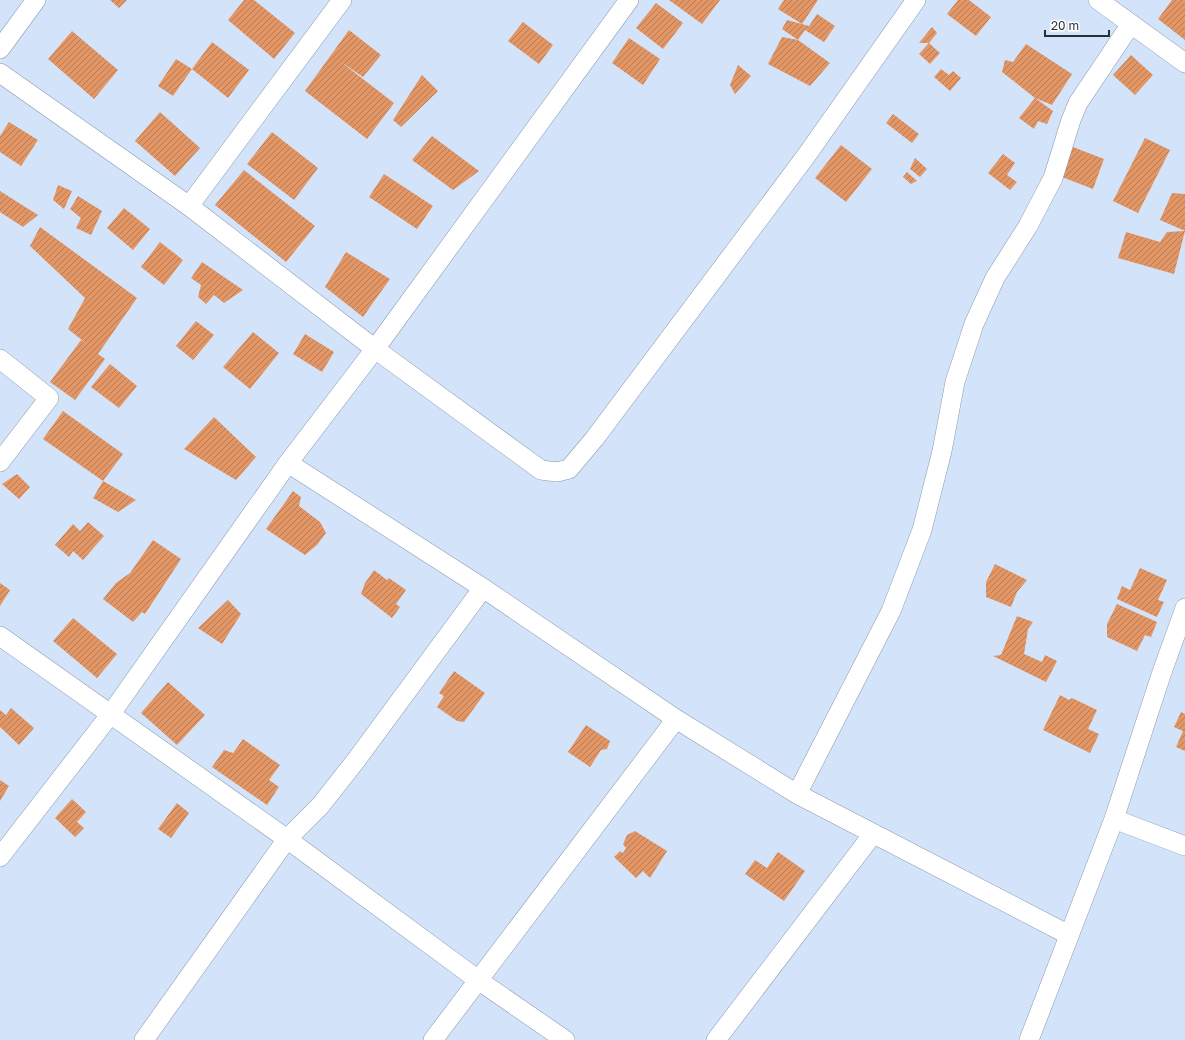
<svg xmlns="http://www.w3.org/2000/svg" width="1185" height="1040" font-family="'Golos Text',sans-serif">
<style>
.building{fill:url(#building-hatch)}
.lines{fill:none;stroke-linecap:round;stroke-linejoin:round}
.street-casing{stroke:#8998ad;stroke-width:20}
.street{stroke:#fff;stroke-width:19}
</style>
<defs>
<pattern id="building-hatch" width="6" height="6" patternUnits="userSpaceOnUse"><rect width="6" height="6" fill="#e39665"/><path d="M-1 1l2-2M0 6l6-6M5 7l2-2" fill="none" stroke="#b87b54"/></pattern>
</defs>
<rect width="100%" height="100%" fill="#d3e4fa"/>
<path class="building" d="M110,0H127L119,8Z
M244,0H254L295,33L274,59L228,20Z
M669,0H720L702,24Z
M784,0H818L802,24L778,9Z
M958,0H969L991,17L976,36L947,14Z
M1172,0H1185V40L1158,19Z
M656,3L683,23L663,49L636,28Z
M817,14L835,26L824,42L805,30L798,40L782,29L787,20L809,26Z
M523,22L553,45L539,64L508,41Z
M932,27L937,33L929,43H919Z
M349,30L381,55L363,77L341,62L394,103L367,139L305,91Z
M72,31L118,70L94,99L48,59Z
M782,37L798,40L830,63L810,86L768,64Z
M629,38L660,59L643,85L612,63Z
M212,42L249,70L228,98L192,69Z
M929,43L940,53L930,64L919,54Z
M1026,44L1072,74L1052,105L1035,98L1002,72L1005,60L1013,62Z
M1131,55L1153,75L1135,95L1113,75Z
M176,59L192,69L173,96L158,86Z
M738,65L751,76L735,94L730,85Z
M941,69L949,75L953,71L961,78L950,91L934,77Z
M422,75L438,91L401,127L393,120Z
M1035,98L1053,111L1047,124L1038,121L1034,129L1019,118Z
M160,112L200,148L175,176L135,141Z
M893,114L919,134L912,143L886,123Z
M9,122L38,140L21,166L0,152V136Z
M272,132L318,168L294,200L247,164Z
M432,136L479,171L453,190L412,160Z
M1145,138L1170,150L1138,213L1113,201Z
M841,145L872,169L846,202L815,178Z
M1073,147L1104,159L1093,189L1062,177Z
M1003,154L1015,163L1007,175L1017,182L1010,190L988,173Z
M915,158L927,169L920,177L910,169Z
M244,170L315,226L286,262L215,205Z
M907,172L917,181L911,184L903,177Z
M384,174L433,206L417,229L369,197Z
M58,185L72,191L64,209L53,200Z
M0,191L38,215L23,227L0,212Z
M1172,193L1185,194V231L1160,220Z
M78,196L102,211L91,235L76,228L81,218L70,209Z
M124,208L150,229L133,250L107,228Z
M40,227L137,298L98,354L105,359L75,400L50,382L81,340L88,345L68,329L85,298L30,246Z
M1185,231L1174,274L1118,258L1126,232L1160,242L1167,232Z
M160,242L183,260L164,285L141,267Z
M346,252L390,279L363,317L325,287Z
M202,262L243,290L224,303L214,295L206,304L198,297L201,285L191,278Z
M196,321L214,335L193,360L176,346Z
M253,332L279,353L250,389L223,367Z
M305,334L334,352L322,372L293,354Z
M110,364L137,386L119,408L91,387Z
M63,411L123,454L103,481L43,439Z
M214,417L256,457L236,480L184,449Z
M17,474L30,487L19,499L2,484Z
M103,481L136,500L118,512L93,498Z
M293,491L301,497L299,506L320,522L326,533L317,545L305,555L266,529Z
M88,522L104,536L83,560L73,551L69,557L55,545L73,524L80,531Z
M153,540L181,559L145,614L142,612L133,622L103,599L116,583L130,573Z
M995,564L1027,580L1017,592L1011,607L986,597V582Z
M1140,568L1167,580L1158,600L1164,602L1157,617L1117,599L1122,586L1130,590Z
M374,570L387,580L389,578L406,590L396,604L400,607L392,618L361,594L365,583Z
M0,583L10,590L0,606Z
M228,600L241,614L222,644L198,628Z
M1117,604L1157,622L1151,637L1145,635L1137,651L1107,637V624Z
M1017,616L1033,622L1028,629L1024,654L1042,662L1045,655L1057,661L1046,682L993,656L1001,655Z
M73,618L117,654L97,678L53,641Z
M454,671L485,693L464,722L457,721L437,707L444,696L439,693Z
M168,682L205,715L177,745L141,713Z
M1060,695L1069,700L1072,698L1097,710L1088,729L1099,734L1090,753L1043,730Z
M11,708L34,728L19,745L0,727V710L6,715Z
M1181,712L1185,714V751L1176,747L1183,731L1174,727Z
M586,725L610,741L607,749L601,750L590,767L568,752Z
M243,739L280,765L269,780L279,787L267,805L212,767L224,750L233,753Z
M0,780L9,786L0,801Z
M72,799L86,812L77,822L84,828L75,837L55,818Z
M177,803L189,813L171,838L158,829Z
M635,831L667,851L650,878L643,871L636,878L614,857L620,851L623,853L626,848L623,844L627,835Z
M778,852L805,871L784,901L745,874L755,860L767,868Z"/>
<g class="lines">
<g class="street-casing">
<path id="street" d="M1098,0L1185,63
M0,49L36,0
M0,73L189,206L375,349L541,470L557,472L569,469L595,438L806,156L916,0
M189,206L342,0
M0,359L49,398L0,462
M288,463L483,588L676,719L797,794L1069,935
M0,636L287,839L478,980L565,1040
M797,794L891,611L922,530L942,451L955,382L974,324L995,278L1028,226L1053,178L1071,120L1078,103L1131,24
M1114,819L1185,846
M0,857L110,715L288,463L375,349L629,0
M144,1040L287,839L320,806L357,759L483,588
M433,1040L676,719
M716,1040L873,834
M1029,1040L1114,819L1161,675L1185,608"/>
</g>
<use href="#street" class="street"/>
</g>
<path d="M1045 30v6h64v-6" fill="none" stroke="#293038" stroke-width="2"/>
<text x="1051" y="30" font-size="12" fill="#293038" stroke="#ffffff" stroke-width="3" paint-order="stroke">20 m</text>
</svg>
